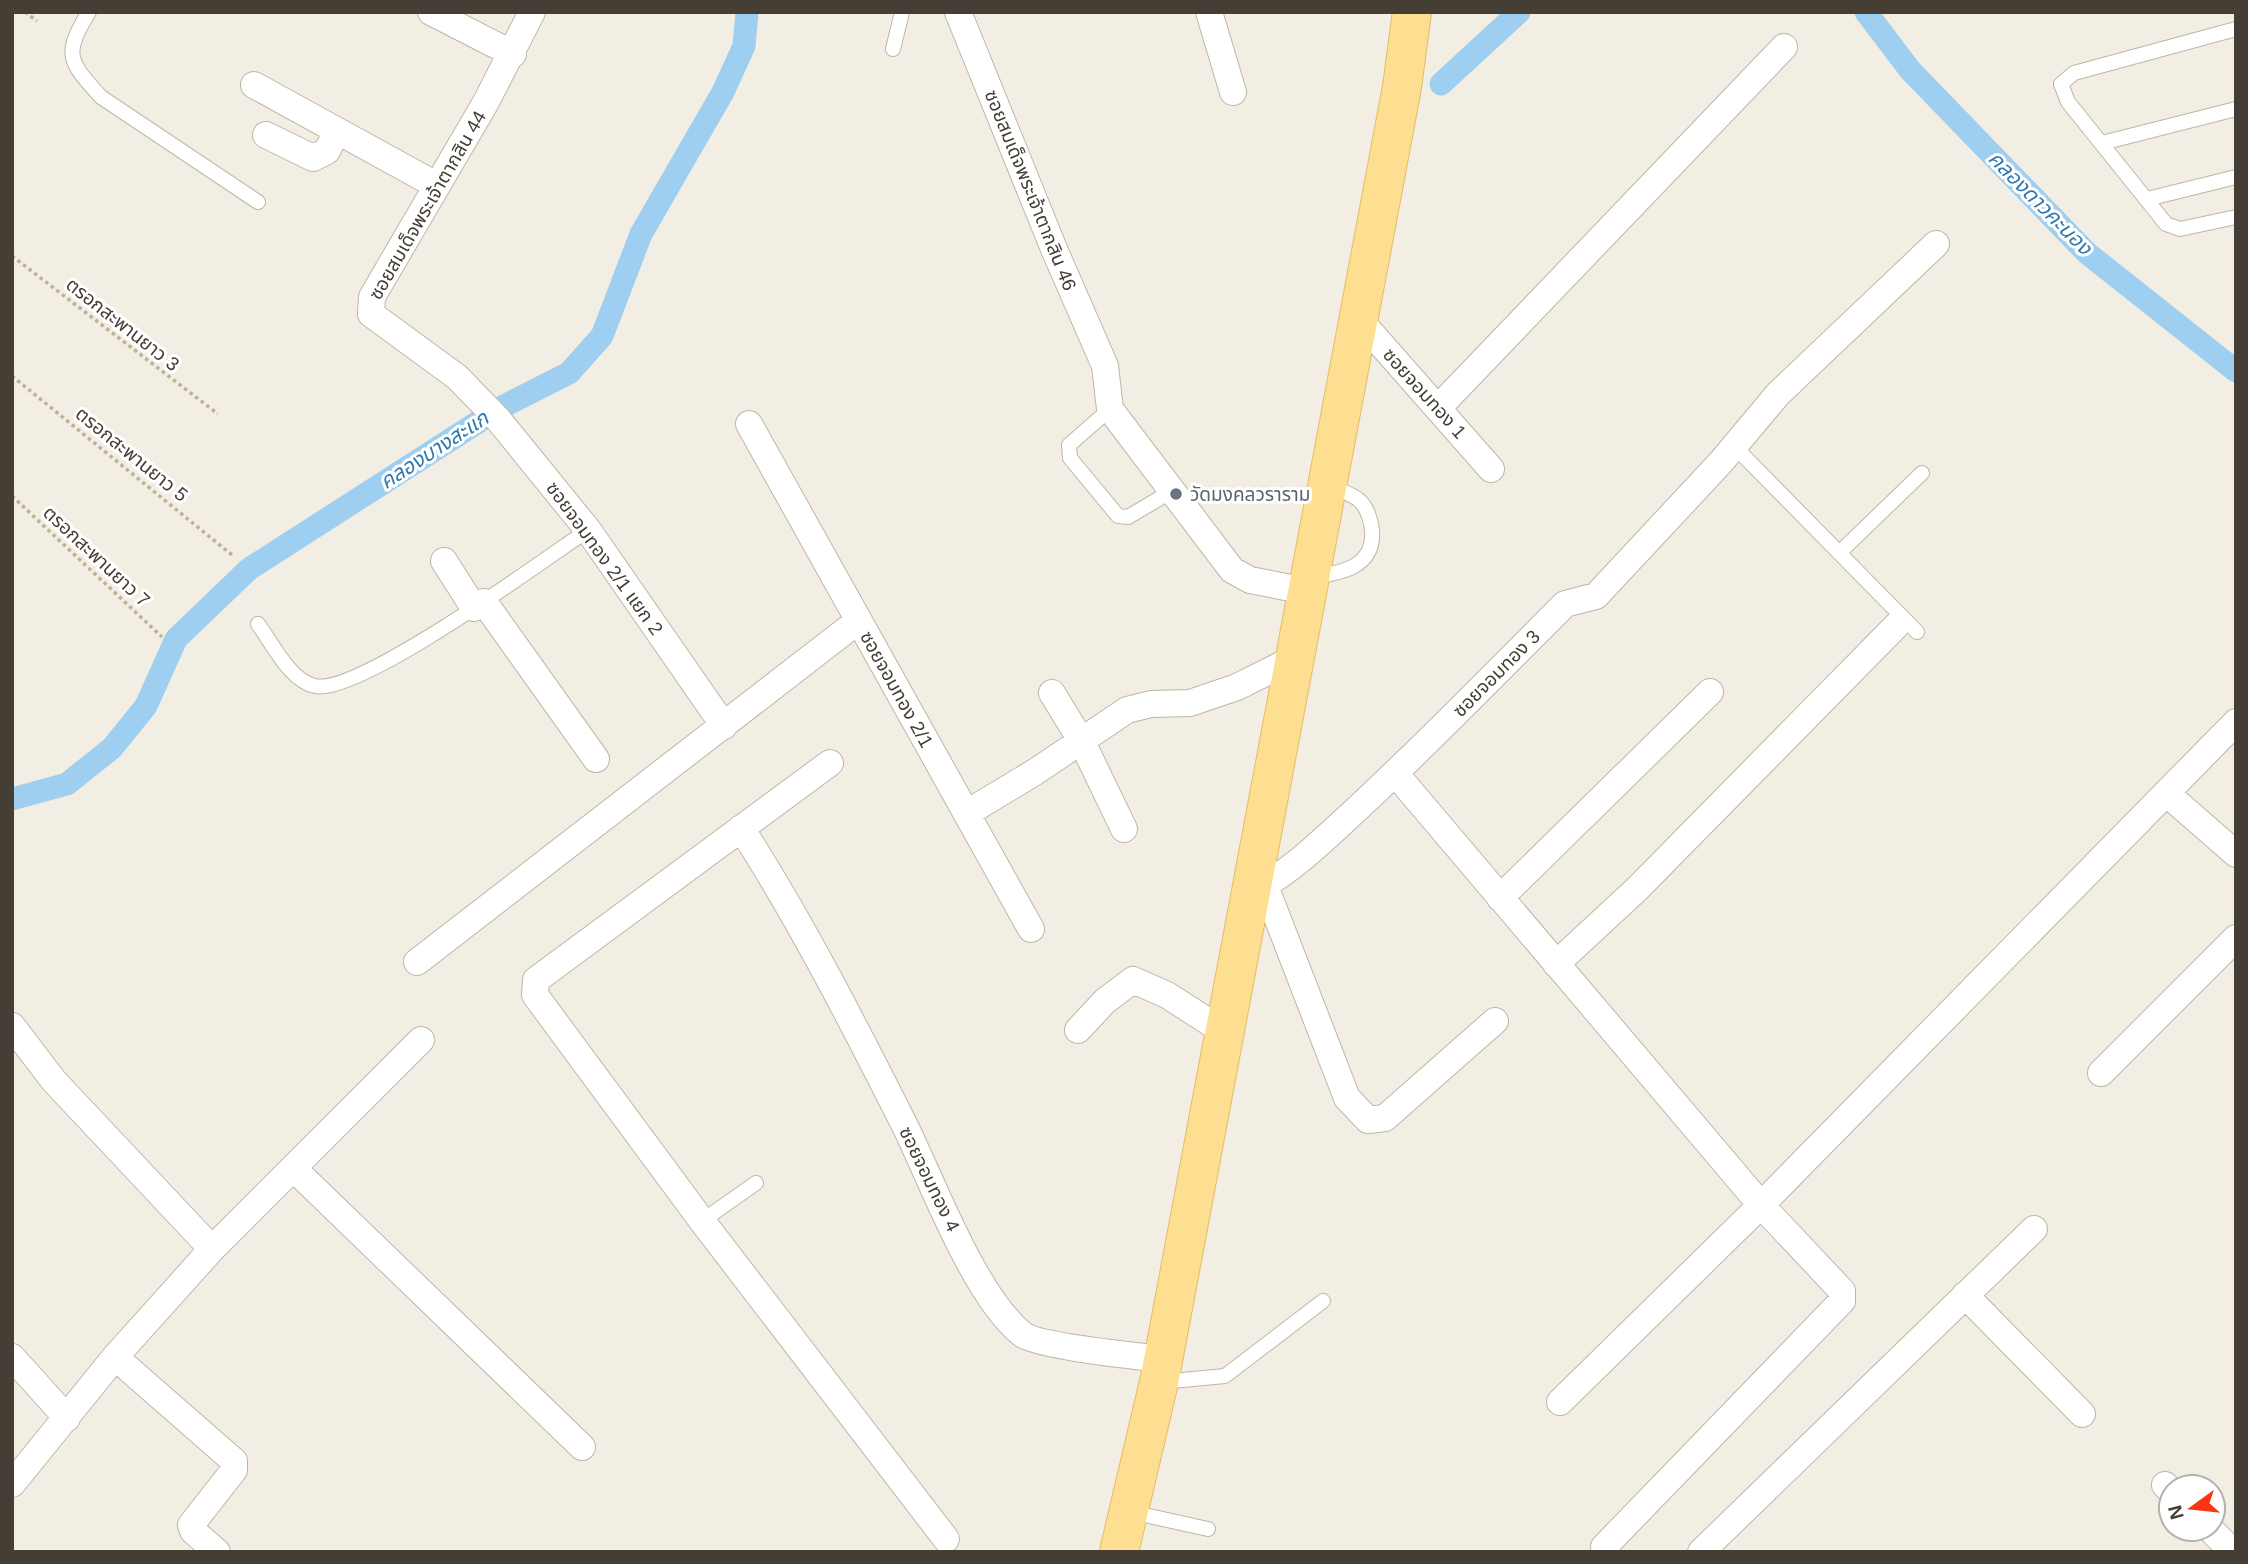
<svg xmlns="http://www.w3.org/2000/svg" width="2248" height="1564" font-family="Helvetica,'Noto Sans Thai',sans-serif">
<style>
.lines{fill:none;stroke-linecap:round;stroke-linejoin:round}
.canal{stroke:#9fcff0;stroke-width:23}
.service-casing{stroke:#beb6a7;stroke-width:16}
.minor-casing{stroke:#beb6a7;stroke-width:28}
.primary-casing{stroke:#e4bc61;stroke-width:40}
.path{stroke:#bfb198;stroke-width:3.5;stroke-dasharray:3.5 3.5;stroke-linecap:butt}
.service{stroke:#fff;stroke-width:14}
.minor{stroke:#fff;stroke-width:26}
.primary{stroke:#fedf91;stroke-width:38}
.worship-dot{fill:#6b7280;stroke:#fff;stroke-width:2.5}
.labels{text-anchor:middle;stroke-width:6;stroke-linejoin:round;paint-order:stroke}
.street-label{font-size:19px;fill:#443e34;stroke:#fff}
.worship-label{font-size:19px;fill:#5b616d;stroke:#fff;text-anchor:start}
.water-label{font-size:21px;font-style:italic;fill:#2d79b0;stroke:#fff}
</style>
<rect width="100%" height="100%" fill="#f2eee4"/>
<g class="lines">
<path class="canal" d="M1866,12L1910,70L2087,253L2236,371
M1441,84L1519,12
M12,799L67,784L112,748L146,706L176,639L249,569L500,408L569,373L602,336L641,234L723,92L744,46L747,12"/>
<g class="service-casing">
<path id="service" d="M89,12C63,54 68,61 101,97L258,202
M2236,29L2074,73L2061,84L2068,102L2166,224L2180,229L2236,217
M893,49L902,12
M2102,143L2236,109
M2147,199L2236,177
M1110,409L1069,445L1070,458L1118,516L1128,517L1172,491
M1734,446L1917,632
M1839,553L1922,473
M1312,577C1342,573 1375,567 1372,530C1371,520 1367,507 1359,500C1351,494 1339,490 1330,485
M258,624C272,643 290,681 315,686C358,696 545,559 588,530
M702,1221L756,1183
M1161,1382L1225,1376L1323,1301
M1131,1512L1208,1529"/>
</g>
<g class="minor-casing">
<path id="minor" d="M431,12L513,54
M532,12L486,102L372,297L371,314L457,377L497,418L588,530L724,726
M958,12L1054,249L1105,366L1110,409L1232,570L1250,580L1306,591
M1209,12L1233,92
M254,85L436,185
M266,135L313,158L327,151L337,131
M1358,318L1491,469
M1438,408L1784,47
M749,424L1031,929
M444,561L474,608
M484,602L596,759
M1052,693L1082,742L1124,829
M830,763L536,980L535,995L702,1221L946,1539
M1395,773L1761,1205L1842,1291V1301L1604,1547
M2166,793L2236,854
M967,813L1035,772L1127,710L1151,704L1190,703L1237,687L1295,658
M741,828C802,923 854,1025 905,1126C933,1183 974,1295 1022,1334C1037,1346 1137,1356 1162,1359
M1265,886L1347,1098L1368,1120L1385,1118L1495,1021
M1248,894C1290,874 1324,839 1358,808C1429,742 1496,673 1565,604L1596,596L1721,462L1778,394L1936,244
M1500,898L1710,692
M417,962L858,621
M1556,964L1637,889L1897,625
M12,1026L54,1081L212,1249
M1078,1030L1105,1001L1133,980L1167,995L1223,1031
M2101,1073L2236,938
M293,1168L582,1447
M1965,1295L2082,1414
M12,1357L67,1418
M115,1357L234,1461V1470L191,1525L193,1531L217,1552
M1560,1402L1761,1205L2236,722
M12,1484L115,1357L212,1249L421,1040
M2165,1485L2171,1491
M2210,1529L2226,1545
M1701,1552L2034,1229"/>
</g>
<g class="primary-casing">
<path id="primary" d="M1119,1552L1159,1382L1402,87L1412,12"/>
</g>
<path class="path" d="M25,12L37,21
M12,256L218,414
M12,376L232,555
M12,496L162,637"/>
<use href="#service" class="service"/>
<use href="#minor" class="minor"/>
<use href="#primary" class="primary"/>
</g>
<circle class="worship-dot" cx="1176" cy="494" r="7"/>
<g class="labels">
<g class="street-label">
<text transform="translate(1031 190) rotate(68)" y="7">ซอยสมเด็จพระเจ้าตากสิน 46</text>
<text transform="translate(427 205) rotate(-60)" y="7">ซอยสมเด็จพระเจ้าตากสิน 44</text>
<text transform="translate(123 324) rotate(38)" y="7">ตรอกสะพานยาว 3</text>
<text transform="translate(1425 393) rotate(48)" y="7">ซอยจอมทอง 1</text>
<text transform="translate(132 454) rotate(39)" y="7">ตรอกสะพานยาว 5</text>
<text transform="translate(97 556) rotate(43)" y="7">ตรอกสะพานยาว 7</text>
<text transform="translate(605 558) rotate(54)" y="7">ซอยจอมทอง 2/1 แยก 2</text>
<text transform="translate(1496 673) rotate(-45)" y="7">ซอยจอมทอง 3</text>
<text transform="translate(897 689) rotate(61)" y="7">ซอยจอมทอง 2/1</text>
<text transform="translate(930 1179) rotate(64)" y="7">ซอยจอมทอง 4</text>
</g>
<g class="worship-label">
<text x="1190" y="501">วัดมงคลวราราม</text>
</g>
<g class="water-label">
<text transform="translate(2040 203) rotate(45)" y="7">คลองดาวคะนอง</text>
<text transform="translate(434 450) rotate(-33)" y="7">คลองบางสะแก</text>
</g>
</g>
<rect width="2248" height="1564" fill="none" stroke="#443e34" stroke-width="28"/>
<g transform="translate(2192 1508) rotate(255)"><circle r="33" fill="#ffffff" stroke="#b4b2ae" stroke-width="2"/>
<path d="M0-5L12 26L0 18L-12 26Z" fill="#fb3513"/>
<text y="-10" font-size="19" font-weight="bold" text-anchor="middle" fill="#443e34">N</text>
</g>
</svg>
